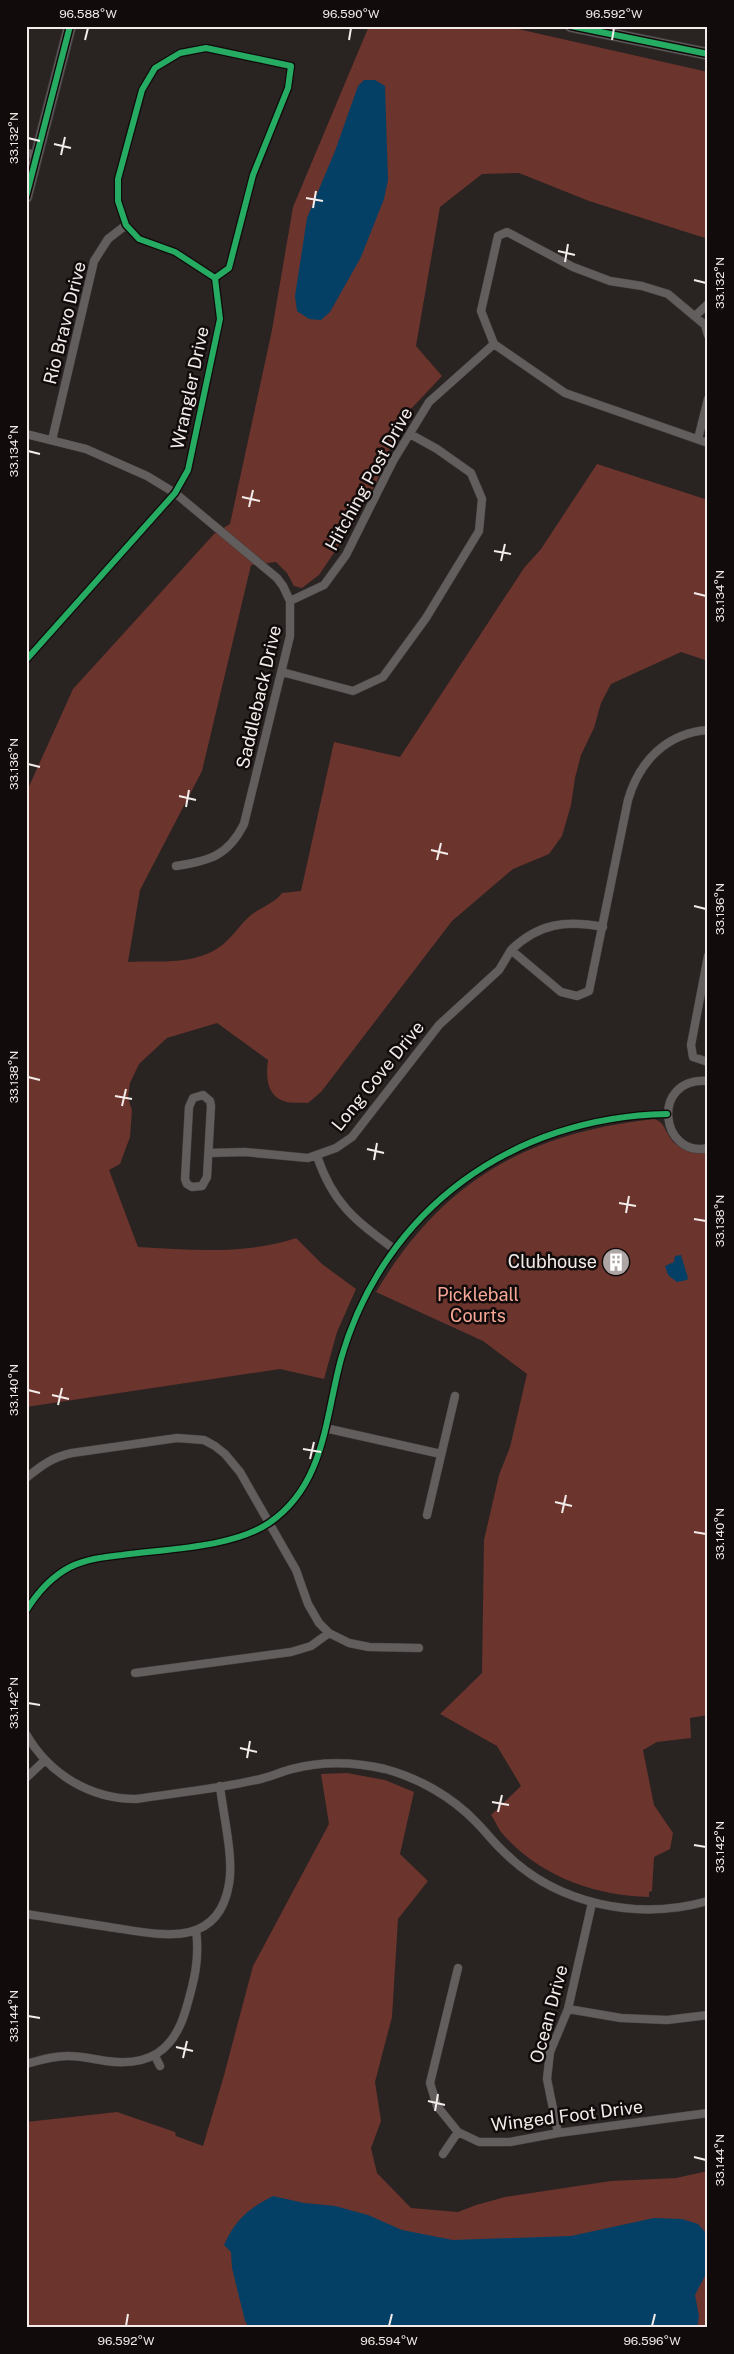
<svg xmlns="http://www.w3.org/2000/svg" width="734" height="2354" font-family="'Public Sans',sans-serif">
<style>
.green{fill:#6b342c}
.water{fill:#044066}
.lines{fill:none;stroke-linecap:round;stroke-linejoin:round}
.minor-casing{stroke:#464241;stroke-width:9}
.secondary-casing{stroke:#464241;stroke-width:13}
.minor{stroke:#625e5d;stroke-width:8}
.secondary{stroke:#605e5e;stroke-width:11}
.cycleway-casing{stroke:#110c0b;stroke-width:9}
.cycleway{stroke:#26ab63;stroke-width:6}
.ticks{fill:none;stroke:#f4eceb;stroke-width:2}
.labels{text-anchor:middle;stroke-width:5;stroke-linejoin:round;paint-order:stroke}
.street-label{font-size:18px;fill:#f4eceb;stroke:#110c0b}
.poi-label{font-size:18px;fill:#f4eceb;stroke:#110c0b;text-anchor:end}
.park-label{font-size:18px;fill:#f8a797;stroke:#110c0b}
.neatline{fill:none;stroke:#f4eceb;stroke-width:2}
.ticks-label{font-size:12px;text-anchor:middle;fill:#f4eceb}
</style>
<rect width="100%" height="100%" fill="#292322"/>
<path class="green" d="M369,26H505L708,72V239L589,201L519,173L482,174L440,207L416,346L442,376L410,410L398,430L377,481L356,520L319,575L302,588L294,586L287,573L276,562L251,565L202,771L140,890L128,962C159,960 190,966 218,948C232,939 239,925 251,915C261,907 275,903 282,893L301,891L334,742L400,757L524,568L541,549L597,464L708,500V661L681,652L611,684L601,703L594,728L581,755L575,778L571,805L562,836L549,854L513,869L452,921L321,1092L308,1103C301,1102 291,1104 284,1101C266,1095 266,1075 268,1060L217,1023L167,1038L139,1064L130,1083L128,1098L132,1110L130,1137L120,1164L109,1170L138,1247C190,1250 246,1255 296,1238L322,1264L356,1289L337,1332L324,1379L280,1369L26,1407V793L73,689L214,534L230,524L272,330L293,207Z
M654,1119C664,1122 664,1128 669,1136C677,1150 693,1152 708,1152V1715L690,1718L691,1738L657,1742L643,1750L654,1805L673,1833L670,1849L654,1857L652,1891L649,1892V1897C594,1896 537,1875 501,1832C497,1827 495,1820 491,1815L521,1786L497,1746L440,1714L482,1673L484,1540L499,1475L510,1447L527,1374L483,1341L376,1292C442,1181 527,1133 654,1119Z
M347,1773L385,1780L414,1792L400,1854L428,1881L398,1919L392,2017L375,2082L381,2121L371,2148L377,2173L411,2208L458,2212L476,2205L505,2197L611,2181L676,2178L708,2171V2328H26V2122L117,2112L175,2132L176,2136L203,2146L223,2079L253,1966L329,1824L321,1774Z"/>
<path class="water" d="M364,80H375L385,86L388,180L384,199L361,257L330,312L321,320L309,319L297,311L295,296L307,218L335,151L358,86Z
M681,1255L688,1278L687,1280L677,1282L668,1275L665,1266L674,1262L675,1256Z
M273,2196L304,2203L335,2206L368,2215L402,2230L453,2240L571,2236L654,2218L682,2219L698,2224L708,2235V2270L695,2295L699,2316L697,2328H249L245,2321L232,2268L231,2252L224,2245C235,2220 249,2208 273,2196Z"/>
<g class="lines">
<g class="minor-casing">
<path id="minor" d="M26,153L37,155
M695,316L708,304
M494,344L481,311L498,236L507,232L573,267L610,281L642,286L668,294L705,325L708,335
M494,344L565,393L708,443
M26,434L86,449L147,476L175,493L277,578L283,586L290,601V636L244,824C228,856 209,861 176,866
M698,439L708,399
M52,440L94,261L108,239L126,225
M290,601L324,585L346,555L393,461L429,402L494,344
M26,660L175,493L188,470L220,319L215,278L175,252L139,239L126,225L118,201V179L142,90L155,68L180,53L206,48L291,66L288,88L253,175L229,268L215,278
M282,672L353,691L383,677L426,618L479,531L482,499L471,473L437,449L410,434
M511,950C539,923 566,920 603,927
M708,956L691,1045L693,1057L708,1062
M708,1081C649,1077 661,1159 708,1148
M203,1095L210,1101L211,1106L207,1177L202,1186L192,1187L187,1184L185,1179L189,1107L193,1098Z
M209,1153L245,1152L308,1158L336,1148L352,1137L439,1025L499,970L511,950L561,992L577,996L589,991L628,800C639,762 666,733 708,730
M317,1156C333,1204 355,1220 394,1249
M325,1428L441,1454
M26,1478C41,1466 52,1457 72,1453L177,1438L204,1440L215,1446L225,1454L240,1472L296,1570L308,1604L319,1623L329,1633L349,1643L369,1647L419,1648
M427,1515L455,1396
M26,1611C37,1593 51,1577 70,1567C86,1559 104,1557 122,1555C166,1549 232,1548 269,1523C325,1485 325,1418 341,1359C384,1209 513,1117 667,1114
M135,1673L291,1652L311,1646L329,1633
M26,1734C49,1774 90,1799 136,1799C176,1793 217,1789 256,1780C268,1778 280,1772 292,1769C322,1761 355,1762 385,1769C419,1778 452,1797 476,1822C486,1832 494,1843 504,1852C557,1905 638,1921 708,1901
M26,1778L44,1761
M26,1914C54,1918 81,1923 109,1927C157,1934 218,1951 229,1884C234,1858 223,1814 220,1786
M458,1968L430,2083L437,2106L458,2132L479,2142H510L558,2133L708,2113
M568,2009L621,2018L667,2020L708,2015
M155,2056L160,2066
M26,2064C40,2060 53,2056 68,2056C81,2056 93,2059 106,2061C149,2067 174,2051 186,2009C194,1982 200,1959 196,1930
M558,2133L547,2079L550,2052L568,2009L592,1903
M443,2154L458,2132"/>
</g>
<g class="secondary-casing">
<path id="secondary" d="M571,26L708,54
M26,197L70,26"/>
</g>
<use href="#minor" class="minor"/>
<use href="#secondary" class="secondary"/>
<g class="cycleway-casing">
<path id="cycleway" d="M571,26L708,54
M26,197L70,26
M26,660L175,493L188,470L220,319L215,278L175,252L139,239L126,225L118,201V179L142,90L155,68L180,53L206,48L291,66L288,88L253,175L229,268L215,278
M26,1611C37,1593 51,1577 70,1567C86,1559 104,1557 122,1555C166,1549 232,1548 269,1523C325,1485 325,1418 341,1359C384,1209 513,1117 667,1114"/>
</g>
<use href="#cycleway" class="cycleway"/>
</g>
<path class="ticks" d="M85,40L88,28M349,40L351,28M612,40L614,28M28,138L40,141M54,144L71,148M61,155L65,137M306,198L323,201M313,208L316,191M558,251L575,255M565,262L568,244M694,280L706,283M28,451L40,454M242,497L260,501M249,507L253,490M494,551L511,554M501,561L505,544M694,593L706,596M28,764L40,767M179,796L196,800M186,807L189,790M431,850L448,854M437,860L441,843M694,906L706,909M28,1077L40,1080M115,1096L132,1099M122,1106L126,1089M367,1149L384,1153M374,1160L377,1143M619,1203L636,1206M626,1213L629,1196M694,1219L706,1221M28,1390L40,1393M52,1395L69,1399M58,1405L62,1388M303,1449L321,1452M310,1459L314,1442M555,1502L572,1506M562,1513L566,1495M694,1532L706,1534M28,1703L40,1705M240,1748L257,1752M247,1758L250,1741M492,1802L509,1805M498,1812L502,1795M694,1845L706,1847M28,2016L40,2018M176,2047L193,2051M183,2058L187,2041M428,2101L445,2105M435,2111L438,2094M694,2157L706,2160M126,2326L128,2314M389,2326L392,2314M652,2326L655,2314"/>
<defs>
<g id="building-disc" transform="scale(1.4375)"><circle r="9.5" fill="#ada6a5" stroke="#110c0b"/><path d="M-4-6H4V6H1V3H-1V6H-4ZM-2.5-4.3h1.7v1.8h-1.7ZM.8-4.3h1.7v1.8H.8ZM-2.5-1h1.7V.8h-1.7ZM.8-1h1.7V.8H.8Z" fill="#fff"/></g>
</defs>
<g fill-rule="evenodd">
<use href="#building-disc" x="616" y="1262"/>
</g>
<g class="labels">
<g class="street-label">
<text transform="translate(65 323) rotate(-76)" y="6">Rio Bravo Drive</text>
<text transform="translate(190 388) rotate(-78)" y="6">Wrangler Drive</text>
<text transform="translate(369 479) rotate(-61)" y="6">Hitching Post Drive</text>
<text transform="translate(259 697) rotate(-77)" y="6">Saddleback Drive</text>
<text transform="translate(378 1076) rotate(-51)" y="6">Long Cove Drive</text>
<text transform="translate(549 2014) rotate(-75)" y="6">Ocean Drive</text>
<text transform="translate(567 2116) rotate(-7)" y="6">Winged Foot Drive</text>
</g>
<g class="poi-label">
<text x="597" y="1268">Clubhouse</text>
</g>
<g class="park-label">
<text x="478" y="1301">Pickleball<tspan x="478" dy="21">Courts</tspan></text>
</g>
</g>
<rect width="734" height="2354" fill="none" stroke="#110c0b" stroke-width="55"/>
<rect x="28" y="28" width="678" height="2298" class="neatline"/>
<g class="ticks-label">
<text x="88" y="18">96.588°W</text>
<text x="351" y="18">96.590°W</text>
<text x="614" y="18">96.592°W</text>
<text transform="translate(14 138) rotate(-90)" y="4">33.132°N</text>
<text transform="translate(720 283) rotate(-90)" y="4">33.132°N</text>
<text transform="translate(14 451) rotate(-90)" y="4">33.134°N</text>
<text transform="translate(720 596) rotate(-90)" y="4">33.134°N</text>
<text transform="translate(14 764) rotate(-90)" y="4">33.136°N</text>
<text transform="translate(720 909) rotate(-90)" y="4">33.136°N</text>
<text transform="translate(14 1077) rotate(-90)" y="4">33.138°N</text>
<text transform="translate(720 1221) rotate(-90)" y="4">33.138°N</text>
<text transform="translate(14 1390) rotate(-90)" y="4">33.140°N</text>
<text transform="translate(720 1534) rotate(-90)" y="4">33.140°N</text>
<text transform="translate(14 1703) rotate(-90)" y="4">33.142°N</text>
<text transform="translate(720 1847) rotate(-90)" y="4">33.142°N</text>
<text transform="translate(14 2016) rotate(-90)" y="4">33.144°N</text>
<text transform="translate(720 2160) rotate(-90)" y="4">33.144°N</text>
<text x="126" y="2345">96.592°W</text>
<text x="389" y="2345">96.594°W</text>
<text x="652" y="2345">96.596°W</text>
</g>
</svg>
